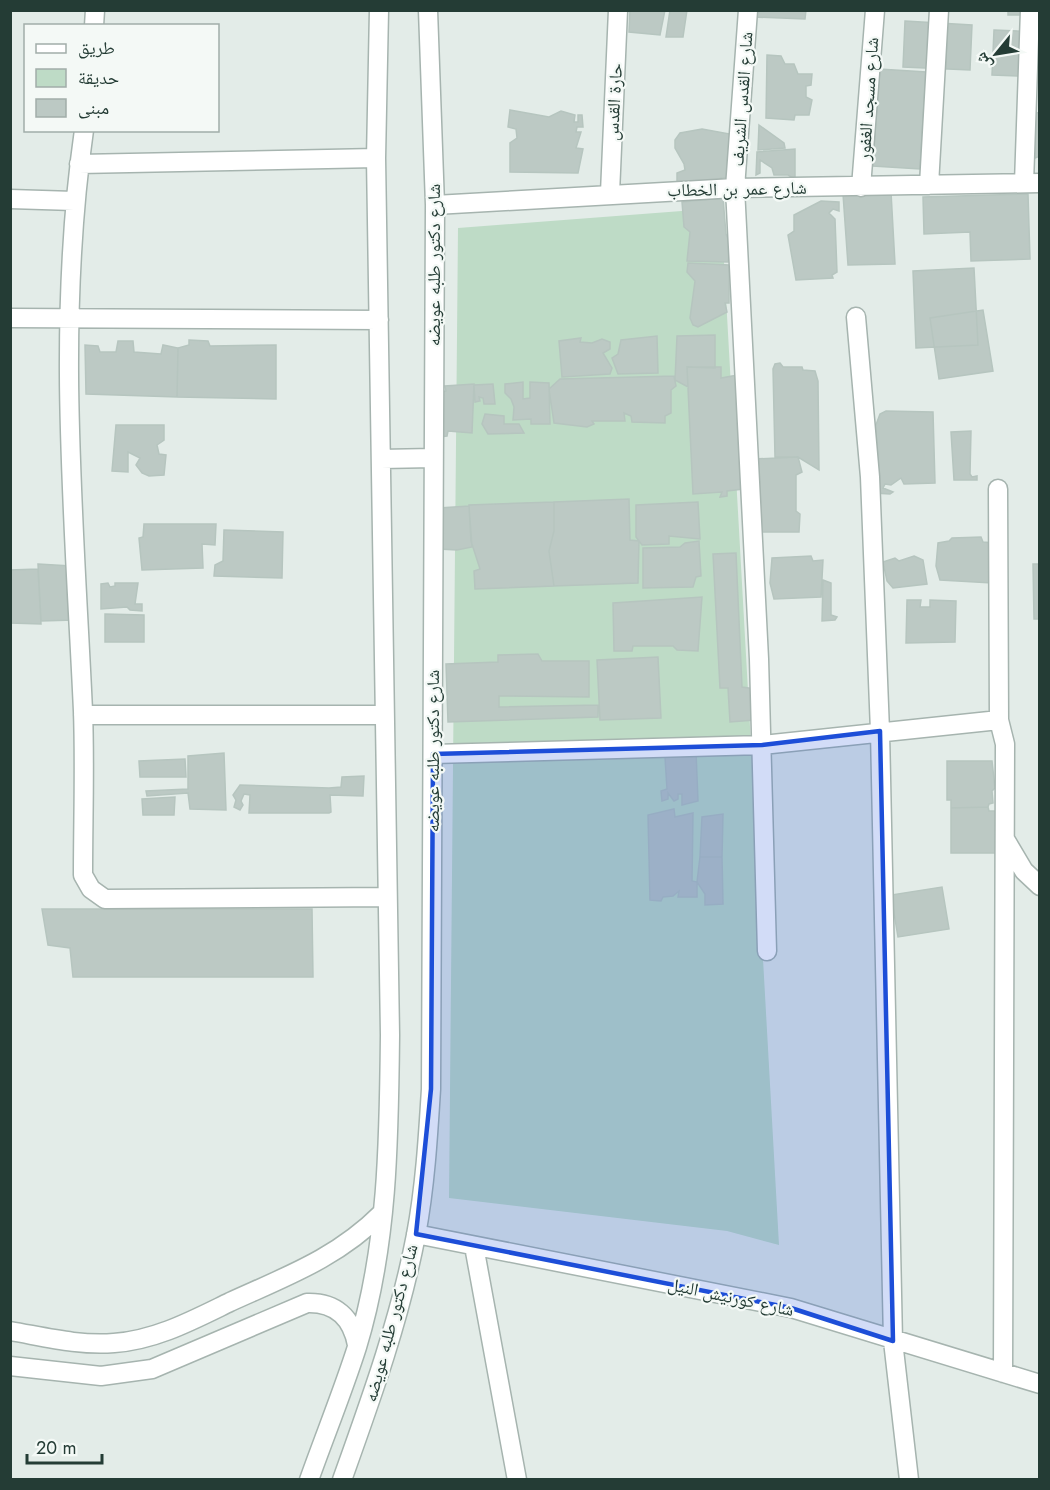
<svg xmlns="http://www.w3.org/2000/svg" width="1050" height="1490" font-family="Jost,'Noto Naskh Arabic',sans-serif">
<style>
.green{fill:#bedbc6}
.building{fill:#bcc9c4;stroke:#b6c5bf;stroke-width:1.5}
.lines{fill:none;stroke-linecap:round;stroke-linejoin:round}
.minor-casing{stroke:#a6b4af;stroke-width:21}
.minor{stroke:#fff;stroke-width:18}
.marked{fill:#1d4ed8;fill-opacity:0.2;stroke:#1d4ed8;stroke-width:4.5;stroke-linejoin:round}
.labels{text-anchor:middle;stroke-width:4.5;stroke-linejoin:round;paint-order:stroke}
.street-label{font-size:18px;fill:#243c35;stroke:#f4f9f6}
</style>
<rect width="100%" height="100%" fill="#e3ece8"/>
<path class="green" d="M721,208L779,1245L727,1231L449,1198L458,228Z"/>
<path class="building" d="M630,10H665L660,35L629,32Z
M670,10H687L683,37H666Z
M754,10H806L805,19L753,17Z
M1008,10H1040V15H1008Z
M905,21L972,25L970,70L903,67Z
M994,30L1040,32V77L992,75Z
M767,55L781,56L785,64H794L798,74H812L811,85L806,86V97L812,100L809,115H795L794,120L766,118Z
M879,69L926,72L920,169L873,166Z
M510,110L549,117L561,111L575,115L574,122H578V115H582L583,127H577L576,132H581L576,148L583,149L578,173L510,172V143L517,138L516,129L508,127Z
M1027,112L1040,113V156L1025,162Z
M759,125L784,143L785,148L758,150Z
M702,129L730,134L727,167L731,170V177L721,178L724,182H677V173L685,170L684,164L675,148V140L680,133Z
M795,149V179L788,175H774L772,168L760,160V173L756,175L757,152Z
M891,192L895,264L848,265L843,194Z
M1028,194L1030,259L971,261L970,232L924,234L923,197Z
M723,198L726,234L730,244L728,262L687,261L690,232L684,227L682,202Z
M821,201L839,202V211L833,209L829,213L835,219L837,272L832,275L833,278L796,280L788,235L794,231V215Z
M688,263L729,265V303H725L727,312L698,327L693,325L690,318L695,281L687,272Z
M974,268L978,345L916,348L913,271Z
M983,310L993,371L939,379L930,318Z
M715,335V368L687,367L688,387L675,380L677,336Z
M657,336L658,373L618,374L612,358L618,354L621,340Z
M581,338L580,342L592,343L602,339L610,342V349L603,353L612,368L610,374L562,377L559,341Z
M189,340L208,341L210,346L276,345V399L177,397L178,348L189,345Z
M118,341H133L134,352L161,354L163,345L178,348L177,397L86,394L85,345L98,346L100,352H116Z
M780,363L783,367H802L803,370L815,371L818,381L819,470L798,457H775L773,369L775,364Z
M687,367H721V378L738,375L743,489L727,491V496L720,497L722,492L693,494Z
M674,376L676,386L671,390V413L665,416V423L632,422L631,416L624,413L625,421H592L594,424L587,427L554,423L549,389L560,379Z
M523,382V399L530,398V382L549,383L550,424H531V419L513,420L514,407L511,399L505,393V384Z
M474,384L472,433L448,431L447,436L440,437L439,392L446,391L445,386Z
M493,384L495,404H484L483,398L479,397L480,401L475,402L474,385Z
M886,411L933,412L935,483L904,484L901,478L891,485L885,484L883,488L893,492L890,494L874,493L871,438L880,414Z
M485,414L504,416V424H519L524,433L488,434L482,424Z
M116,425H164V440L157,445L159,454L166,455L164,475L149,476L142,473L136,465L140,458L128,452V472L112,471Z
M971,431L970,474L972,477L977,476V480H954L951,432Z
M798,457L802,472L796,475V511L800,514L799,532H754V459Z
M629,499L630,540L639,541L638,583L554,586L549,551L554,531V502Z
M554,502V531L549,551L554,586L475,589L474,571L480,569L471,541L469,505Z
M698,502L700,539L669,536V544L642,545L636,537V505Z
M469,506L472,547L457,550L439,549V508Z
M144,524H216L215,545L202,544L203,568L142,570L139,538L143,537Z
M224,530L283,532L282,578L214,576L215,565L223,561Z
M981,537L983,542L994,543L992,583L940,580L936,566L938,543L949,541L952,538Z
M699,541L701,576L696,577L693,587L643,588V548L680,547L685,543Z
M736,553L742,687L755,689V720L730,722L728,688H720L713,554Z
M811,556L813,561L823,560L821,597L774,599L770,583L772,558Z
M914,556L923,560L927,584L893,588L887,581L883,562L895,558L899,561Z
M38,564L71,566L74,620L41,621Z
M1033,564H1040V619H1034Z
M38,569L41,624L10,623V570Z
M823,580L831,583V615L837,617L835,620L822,621Z
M108,583L110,587L115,586V583H138L135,604H142V611L130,610L127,607L101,609V584Z
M702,597L698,651L677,650L673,646H633L632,651H614L613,603Z
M907,600H921L920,607H930V600L956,601L955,642L906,643Z
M105,614L144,615V642H105Z
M538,654L542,661H589V697L499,696V707L598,705V717L448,722L446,664L498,662V655Z
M658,657L661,718L600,720L597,660Z
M696,752L698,801L682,805V794H678V799L674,801L668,793V799L662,801L661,791L667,789L665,757Z
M224,753L226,810L190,809L188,793L147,796L146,791L188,789V756Z
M185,759L186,777H140L139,761Z
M947,761H992L995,788L992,791L993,803L989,804L988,807L951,808V800H947Z
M364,776L363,796L330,795L331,812L329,813H249L250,795L244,794L241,801L243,805L240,810L234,807L236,800L233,795L240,785L329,788L341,787L342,777Z
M175,797L174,815H143L142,799Z
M988,807L989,811H996L997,853H951V808Z
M674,809L675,817L693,813L692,881L697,882V897H678L679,891L673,896L663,897L661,901L650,900L648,815Z
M723,814L722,857H700L702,817Z
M700,857H722L723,904L705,905V894L697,882Z
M942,887L949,929L898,937L891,895Z
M42,909H312L313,977H73L70,948L48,945Z"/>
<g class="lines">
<g class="minor-casing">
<path id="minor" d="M748,10L735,188L759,659L767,951
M94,26L95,10
M84,130C56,326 74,515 83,711C85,766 83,821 83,875L91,889L105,899L387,897
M79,164L376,158
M1024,183L1030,10
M929,185L939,10
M861,187L875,10
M610,193L618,10
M10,199L74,201
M435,205L735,188L1040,183
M856,317L870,477L880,731L893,1341L909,1480
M10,318L379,320
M381,459L433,458
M998,489L999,720
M83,715H383
M433,754L762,745L999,720L1005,744L1003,1373
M1005,839L1024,871L1040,886
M416,1234L791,1308L1040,1384
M474,1246L517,1480
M10,1331C45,1337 80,1346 114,1343C156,1340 193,1320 230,1302C287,1276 337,1258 382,1213
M10,1366L101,1376L152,1369L307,1303C335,1302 352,1317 357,1345
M309,1480C325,1435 343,1391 357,1347C388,1246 389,1139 390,1035L376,158L379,10
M342,1480C371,1399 400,1319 416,1235C425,1187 428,1138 431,1089L435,205L428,10"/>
</g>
<use href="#minor" class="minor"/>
</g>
<path class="marked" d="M880,731L893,1341L791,1308L416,1234L431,1089L433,754L762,745Z"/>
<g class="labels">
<g class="street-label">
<text transform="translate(742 99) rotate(-86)" y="6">شارع القدس الشريف</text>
<text transform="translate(868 99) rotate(-86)" y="6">شارع مسجد الغفور</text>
<text transform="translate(614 102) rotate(-87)" y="6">حارة القدس</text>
<text transform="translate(737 189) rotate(-1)" y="6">شارع عمر بن الخطاب</text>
<text transform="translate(434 265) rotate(-90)" y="6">شارع دكتور طلبه عويضه</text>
<text transform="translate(433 751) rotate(-90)" y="6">شارع دكتور طلبه عويضه</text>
<text transform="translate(731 1297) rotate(12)" y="6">شارع كورنيش النيل</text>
<text transform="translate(391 1323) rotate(-75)" y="6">شارع دكتور طلبه عويضه</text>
</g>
</g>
<rect width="1050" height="1490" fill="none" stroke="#243c35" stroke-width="24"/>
<rect x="24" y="24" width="195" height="108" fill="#f4f9f6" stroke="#a1ada9" stroke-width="1.5"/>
<rect x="36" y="44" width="30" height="9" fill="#ffffff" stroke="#a1ada9" stroke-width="1.5"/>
<text x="78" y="54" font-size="18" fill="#243c35">طريق</text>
<rect x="36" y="69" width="30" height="18" fill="#bedbc6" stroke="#a1ada9" stroke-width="1.5"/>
<text x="78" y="84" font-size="18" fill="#243c35">حديقة</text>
<rect x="36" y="99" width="30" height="18" fill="#bcc9c4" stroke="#a1ada9" stroke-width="1.5"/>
<text x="78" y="114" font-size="18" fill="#243c35">مبنى</text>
<g transform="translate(996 54) rotate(240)" stroke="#f4f9f6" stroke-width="4.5" paint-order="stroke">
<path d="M0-4.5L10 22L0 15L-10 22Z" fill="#243c35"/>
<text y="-9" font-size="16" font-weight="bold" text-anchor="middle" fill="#243c35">ش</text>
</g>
<path d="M27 1454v9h75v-9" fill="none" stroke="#243c35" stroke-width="3"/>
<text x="36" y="1454" font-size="18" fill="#243c35" stroke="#f4f9f6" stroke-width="4.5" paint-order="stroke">20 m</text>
</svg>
